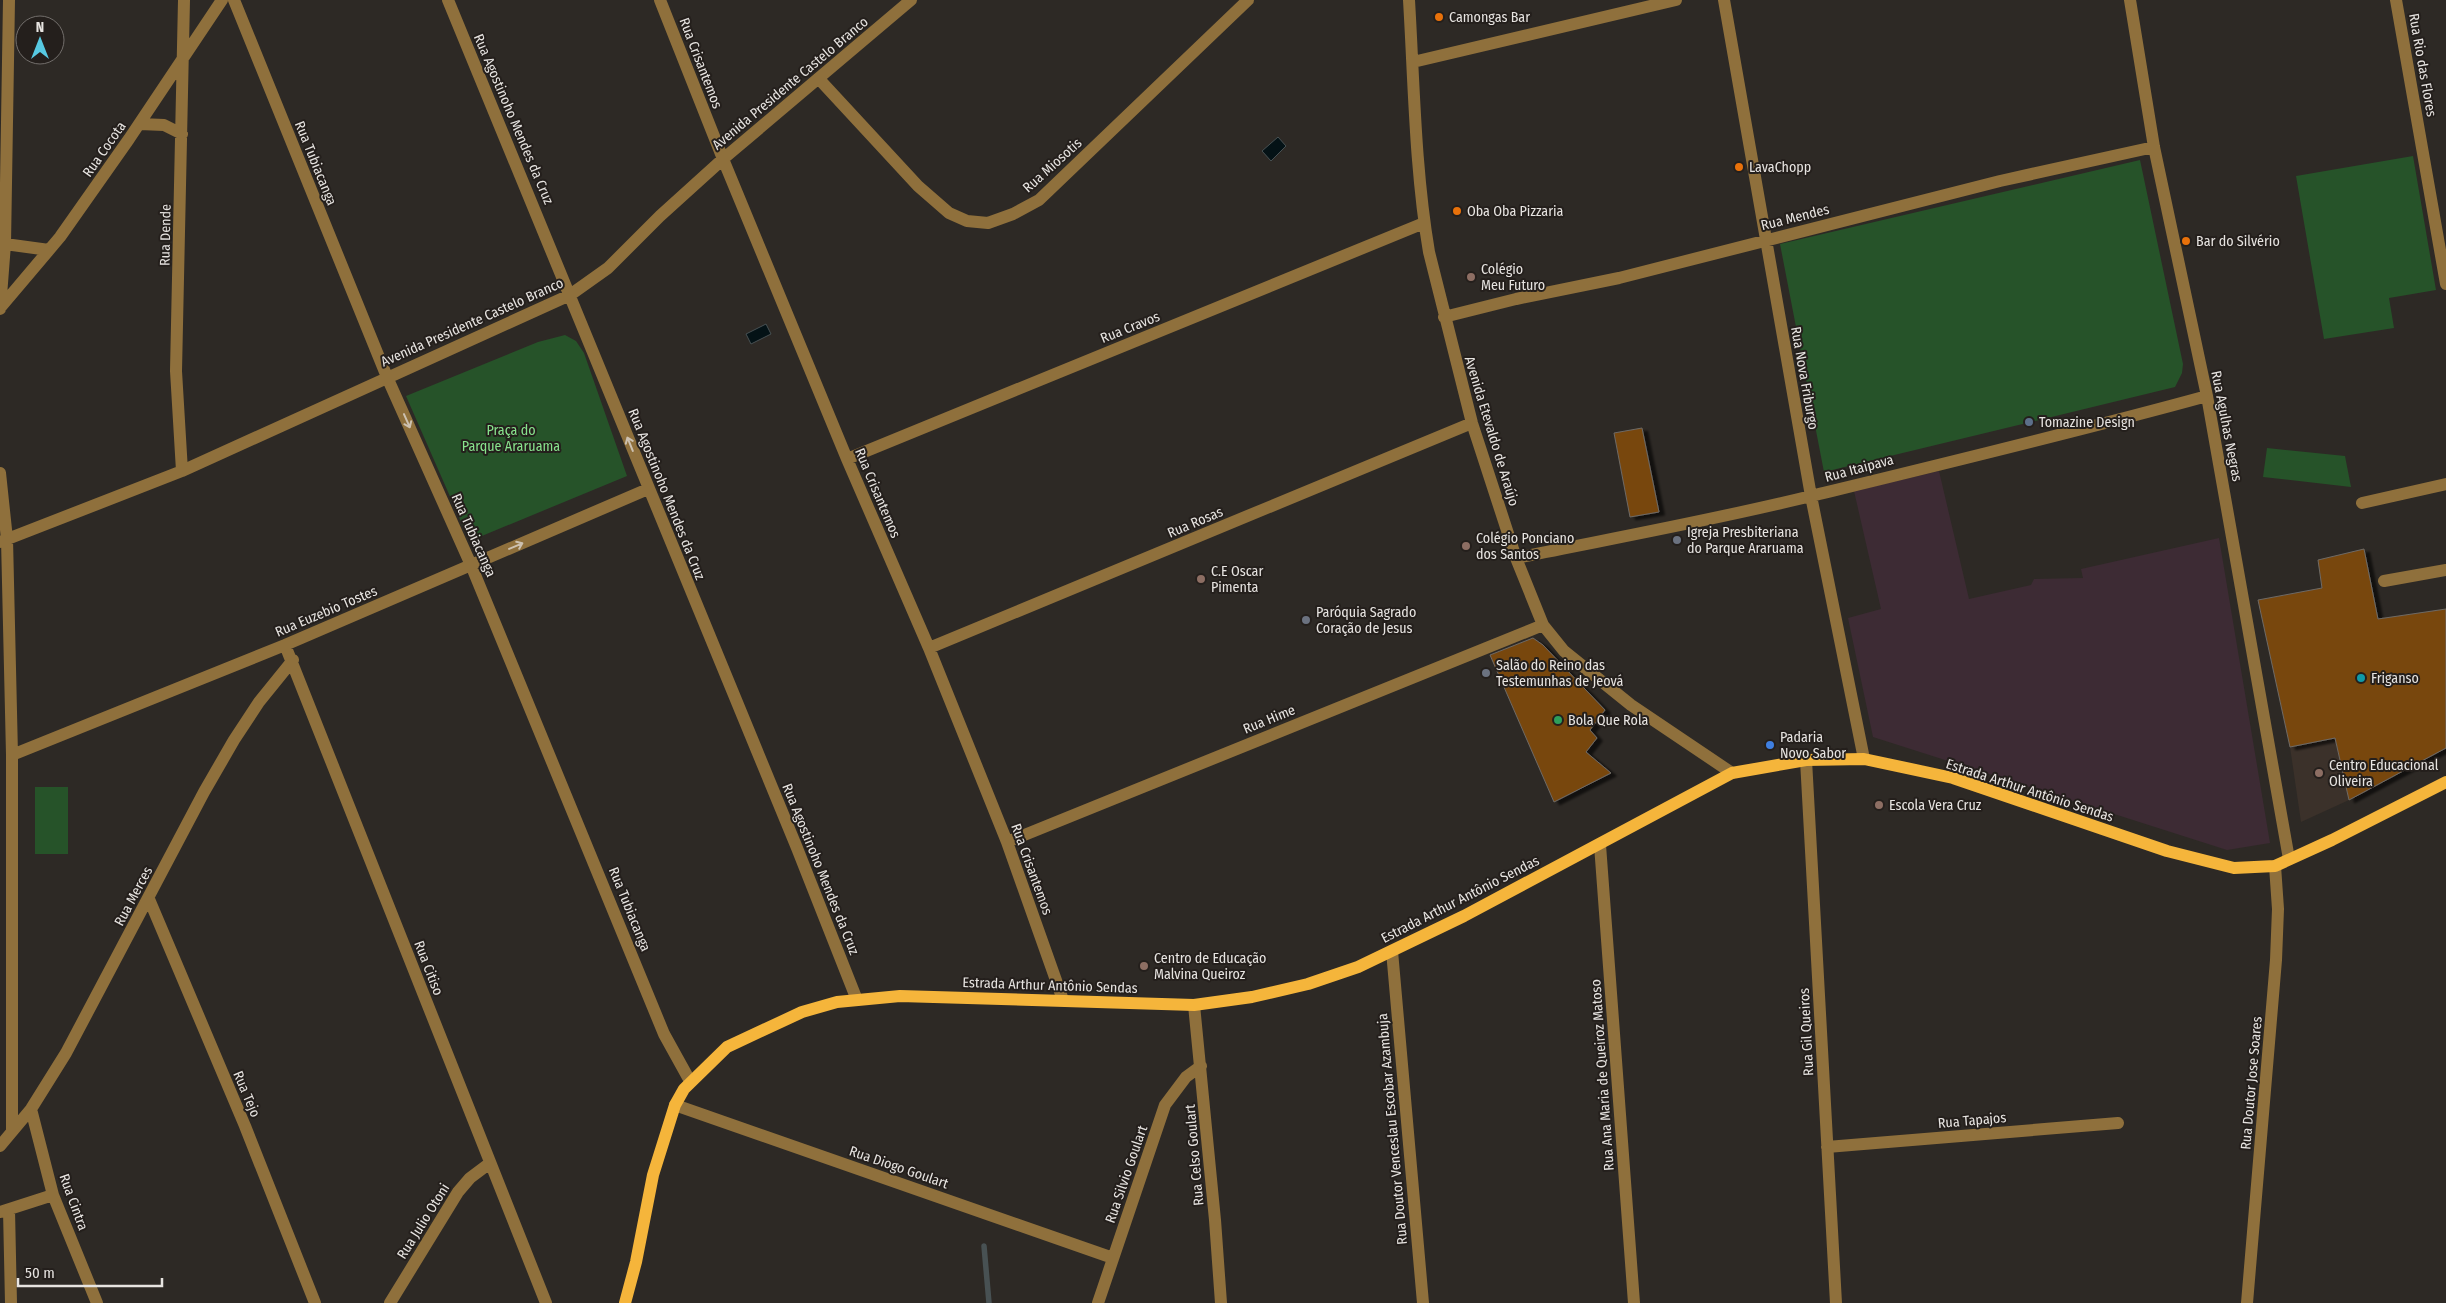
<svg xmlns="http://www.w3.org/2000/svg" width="2446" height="1303" font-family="'Fira Sans Condensed',sans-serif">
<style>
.industrial{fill:#3d2b34}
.built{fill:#3b312a}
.green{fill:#265329}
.water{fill:#041216;stroke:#485153}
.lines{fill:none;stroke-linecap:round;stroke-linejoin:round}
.stream{stroke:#485153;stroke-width:5.5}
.building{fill:#784711;stroke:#6e6a65;filter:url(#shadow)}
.minor{stroke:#8f703c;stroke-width:12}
.major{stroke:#f5b53b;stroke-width:12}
.oneway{stroke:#cdc1b0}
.food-dot{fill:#e8710a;stroke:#241f1c;stroke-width:2}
.education-dot{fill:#8d6e63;stroke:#241f1c;stroke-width:2}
.service-dot{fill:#5c6f8a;stroke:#241f1c;stroke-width:2}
.worship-dot{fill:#6b7280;stroke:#241f1c;stroke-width:2}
.culture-dot{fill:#0f9aa8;stroke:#241f1c;stroke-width:2}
.leisure-dot{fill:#2e9e5b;stroke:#241f1c;stroke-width:2}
.shop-dot{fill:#3f7fe0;stroke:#241f1c;stroke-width:2}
.labels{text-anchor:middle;stroke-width:4;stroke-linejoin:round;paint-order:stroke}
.poi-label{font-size:14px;fill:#e7e4e1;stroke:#241f1c;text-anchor:start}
.street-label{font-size:14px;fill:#e7e4e1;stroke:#241f1c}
.park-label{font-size:14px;fill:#88e38d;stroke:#241f1c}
</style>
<defs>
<filter id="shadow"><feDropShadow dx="5.5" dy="3" stdDeviation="1" flood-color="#0009"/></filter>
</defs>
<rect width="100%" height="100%" fill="#2d2925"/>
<path class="industrial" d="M1939,471L1969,599L2031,585L2034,579L2083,578L2081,569L2219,538L2270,843L2227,850L1873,737L1848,618L1881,609L1854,491Z"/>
<path class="built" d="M2335,738L2349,800L2301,822L2290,747Z"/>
<path class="green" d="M2413,156L2436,290L2389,298L2394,328L2324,339L2296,176Z
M2140,160L2183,364L2182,373L2175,387L1824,472L1780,244Z
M565,335L576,341L584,353L627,476L477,538L466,533L406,396L538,342Z
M2267,448L2345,456L2351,487L2263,477Z
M35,787H68V854H35Z"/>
<path class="water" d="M1278,137L1286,146L1271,161L1262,151Z
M766,324L771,334L751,344L746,334Z"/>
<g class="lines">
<path class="stream" d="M984,1246L989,1303"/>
</g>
<path class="building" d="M1642,428L1659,512L1630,517L1614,433Z
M2364,549L2378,619L2446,609V748L2349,800L2335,738L2290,747L2258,600L2322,588L2318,560Z
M1533,638L1543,645L1605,710L1590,730L1597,738L1586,752L1611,773L1554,802L1490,655Z"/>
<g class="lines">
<path class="minor" d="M234,0L387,377L471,565L664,1034L690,1081
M448,0L797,848L857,1000
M660,0L723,159L847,459L929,648L1007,842L1063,1000
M1409,0C1414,84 1415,169 1429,252L1472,423L1516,558L1543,625L1564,651L1631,705L1732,773
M1724,0L1811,496L1864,759
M2130,0L2154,147L2207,396L2289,859
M2396,0L2446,284
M1413,62L1676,0
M819,79L918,186L949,213L967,221L988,223L1013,214L1039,200L1248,0
M140,124L164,125L182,134
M5,244L49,250
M0,308L60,237L129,139L222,0
M0,309L5,244L9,0
M1444,317L1516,299L1619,278L2000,181L2154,147
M847,459L1424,223
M182,471L176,371L184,0
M0,473L7,539L12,755V1129
M2362,503L2446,484
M0,542L182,471L570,295L608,268L660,216L723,159L911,0
M1516,558C1614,538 1714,520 1811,496C1943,464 2076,432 2207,396
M2384,581L2446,570
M285,645L546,1303
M929,648L1472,423
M12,755L285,645L648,489
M1806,760L1836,1303
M1007,842L1543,625
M1600,845L1634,1303
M149,899L245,1126L315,1303
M1392,951L1423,1303
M1194,1005L1215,1220L1221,1303
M675,1105L1113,1258
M31,1109L53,1195L97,1303
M0,1146L31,1109L66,1053L204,792L234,740L259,702L293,660
M1827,1147L2118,1123
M9,1210L11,1303
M0,1212L53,1195
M390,1303L458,1192L470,1178L490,1163
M1098,1303L1165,1105L1186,1077L1201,1066
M2247,1303L2276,960L2278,909L2275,866"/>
<path class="major" d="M625,1303L636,1262L653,1175L675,1105L684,1089L727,1047L802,1012L837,1002L900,996L1194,1005L1252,997L1308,984L1358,967L1464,916L1732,773L1806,760L1864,759L1953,778L2167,851L2234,868L2275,866L2332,840L2446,782"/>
</g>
<defs><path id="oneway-shaft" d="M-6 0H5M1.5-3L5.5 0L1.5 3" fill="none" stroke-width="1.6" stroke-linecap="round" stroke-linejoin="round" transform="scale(1.25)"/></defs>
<g class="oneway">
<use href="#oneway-shaft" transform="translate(407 421) rotate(66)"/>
<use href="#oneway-shaft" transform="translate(630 444) rotate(-112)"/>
<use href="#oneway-shaft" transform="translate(516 546) rotate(-23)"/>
</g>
<g class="food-dot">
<circle cx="1439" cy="17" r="5"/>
<circle cx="1739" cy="167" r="5"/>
<circle cx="1457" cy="211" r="5"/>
<circle cx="2186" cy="241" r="5"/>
</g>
<g class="education-dot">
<circle cx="1471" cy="277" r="5"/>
<circle cx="1466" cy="546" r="5"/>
<circle cx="1201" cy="579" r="5"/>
<circle cx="2319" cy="773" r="5"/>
<circle cx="1879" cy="805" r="5"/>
<circle cx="1144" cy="966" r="5"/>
</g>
<circle class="service-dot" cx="2029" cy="422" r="5"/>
<g class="worship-dot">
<circle cx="1677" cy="540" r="5"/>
<circle cx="1306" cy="620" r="5"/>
<circle cx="1486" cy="673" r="5"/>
</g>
<circle class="culture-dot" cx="2361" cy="678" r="5"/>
<circle class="leisure-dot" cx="1558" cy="720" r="5"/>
<circle class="shop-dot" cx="1770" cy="745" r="5"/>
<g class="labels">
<g class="poi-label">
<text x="1449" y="22">Camongas Bar</text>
<text x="1749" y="172">LavaChopp</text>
<text x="1467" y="216">Oba Oba Pizzaria</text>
<text x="2196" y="246">Bar do Silvério</text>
<text x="1481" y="274">Colégio<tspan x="1481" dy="16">Meu Futuro</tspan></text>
<text x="2039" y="427">Tomazine Design</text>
<text x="1687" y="537">Igreja Presbiteriana<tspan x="1687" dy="16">do Parque Araruama</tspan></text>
<text x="1476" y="543">Colégio Ponciano<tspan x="1476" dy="16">dos Santos</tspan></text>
<text x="1211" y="576">C.E Oscar<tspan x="1211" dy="16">Pimenta</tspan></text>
<text x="1316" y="617">Paróquia Sagrado<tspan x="1316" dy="16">Coração de Jesus</tspan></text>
<text x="1496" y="670">Salão do Reino das<tspan x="1496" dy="16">Testemunhas de Jeová</tspan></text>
<text x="2371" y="683">Friganso</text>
<text x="1568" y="725">Bola Que Rola</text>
<text x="1780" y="742">Padaria<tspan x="1780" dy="16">Novo Sabor</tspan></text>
<text x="2329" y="770">Centro Educacional<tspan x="2329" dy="16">Oliveira</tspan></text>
<text x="1889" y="810">Escola Vera Cruz</text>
<text x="1154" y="963">Centro de Educação<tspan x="1154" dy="16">Malvina Queiroz</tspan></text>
</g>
<g class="street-label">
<text transform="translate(701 63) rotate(69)" y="5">Rua Crisantemos</text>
<text transform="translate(2423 65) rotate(80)" y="5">Rua Rio das Flores</text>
<text transform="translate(790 83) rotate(-40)" y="5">Avenida Presidente Castelo Branco</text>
<text transform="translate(514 119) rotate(67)" y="5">Rua Agostinoho Mendes da Cruz</text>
<text transform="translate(104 149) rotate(-55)" y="5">Rua Cocota</text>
<text transform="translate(316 163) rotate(68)" y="5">Rua Tubiacanga</text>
<text transform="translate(1052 165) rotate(-42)" y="5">Rua Miosotis</text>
<text transform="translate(1795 217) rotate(-14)" y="5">Rua Mendes</text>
<text transform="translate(165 235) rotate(-89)" y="5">Rua Dende</text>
<text transform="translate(472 322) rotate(-24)" y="5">Avenida Presidente Castelo Branco</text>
<text transform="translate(1130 327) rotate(-22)" y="5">Rua Cravos</text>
<text transform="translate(1805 378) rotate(80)" y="5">Rua Nova Friburgo</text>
<text transform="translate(2227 426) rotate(79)" y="5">Rua Agulhas Negras</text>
<text transform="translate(1492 431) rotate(73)" y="5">Avenida Etevaldo de Araújo</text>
<text transform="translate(1859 468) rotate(-15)" y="5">Rua Itaipava</text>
<text transform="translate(878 493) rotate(67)" y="5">Rua Crisantemos</text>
<text transform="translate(667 494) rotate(68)" y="5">Rua Agostinoho Mendes da Cruz</text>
<text transform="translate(1195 522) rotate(-23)" y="5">Rua Rosas</text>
<text transform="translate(474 535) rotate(66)" y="5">Rua Tubiacanga</text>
<text transform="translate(326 611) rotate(-23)" y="5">Rua Euzebio Tostes</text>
<text transform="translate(1269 719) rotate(-22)" y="5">Rua Hime</text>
<text transform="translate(2030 790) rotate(18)" y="5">Estrada Arthur Antônio Sendas</text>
<text transform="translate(821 869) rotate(68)" y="5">Rua Agostinoho Mendes da Cruz</text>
<text transform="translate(1032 869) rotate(70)" y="5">Rua Crisantemos</text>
<text transform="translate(133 896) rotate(-62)" y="5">Rua Merces</text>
<text transform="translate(1460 899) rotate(-27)" y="5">Estrada Arthur Antônio Sendas</text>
<text transform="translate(630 909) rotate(68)" y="5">Rua Tubiacanga</text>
<text transform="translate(429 968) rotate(69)" y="5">Rua Citiso</text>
<text transform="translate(1050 985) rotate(2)" y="5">Estrada Arthur Antônio Sendas</text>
<text transform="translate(1806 1032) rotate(-93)" y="5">Rua Gil Queiros</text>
<text transform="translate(1602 1075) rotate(-94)" y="5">Rua Ana Maria de Queiroz Matoso</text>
<text transform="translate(2251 1083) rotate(-85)" y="5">Rua Doutor Jose Soares</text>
<text transform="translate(247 1094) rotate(67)" y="5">Rua Tejo</text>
<text transform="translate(1972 1120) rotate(-5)" y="5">Rua Tapajos</text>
<text transform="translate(1392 1129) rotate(-95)" y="5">Rua Doutor Venceslau Escobar Azambuja</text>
<text transform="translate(1194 1155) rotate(-95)" y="5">Rua Celso Goulart</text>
<text transform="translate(899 1167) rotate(19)" y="5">Rua Diogo Goulart</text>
<text transform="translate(1126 1174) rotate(-71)" y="5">Rua Silvio Goulart</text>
<text transform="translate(74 1202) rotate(70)" y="5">Rua Cintra</text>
<text transform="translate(423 1221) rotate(-58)" y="5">Rua Julio Otoni</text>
</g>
<g class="park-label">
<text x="511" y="435">Praça do<tspan x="511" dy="16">Parque Araruama</tspan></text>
</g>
</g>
<g transform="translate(40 40)"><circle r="24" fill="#241f1c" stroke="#726e6b"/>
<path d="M0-4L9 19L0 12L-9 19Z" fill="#57c9e2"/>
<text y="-8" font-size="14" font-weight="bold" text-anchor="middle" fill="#e7e4e1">N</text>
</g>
<path d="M18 1278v8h144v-8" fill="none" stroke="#e7e4e1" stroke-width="2.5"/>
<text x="25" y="1278" font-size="15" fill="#e7e4e1" stroke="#241f1c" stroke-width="4" paint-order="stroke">50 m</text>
</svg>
